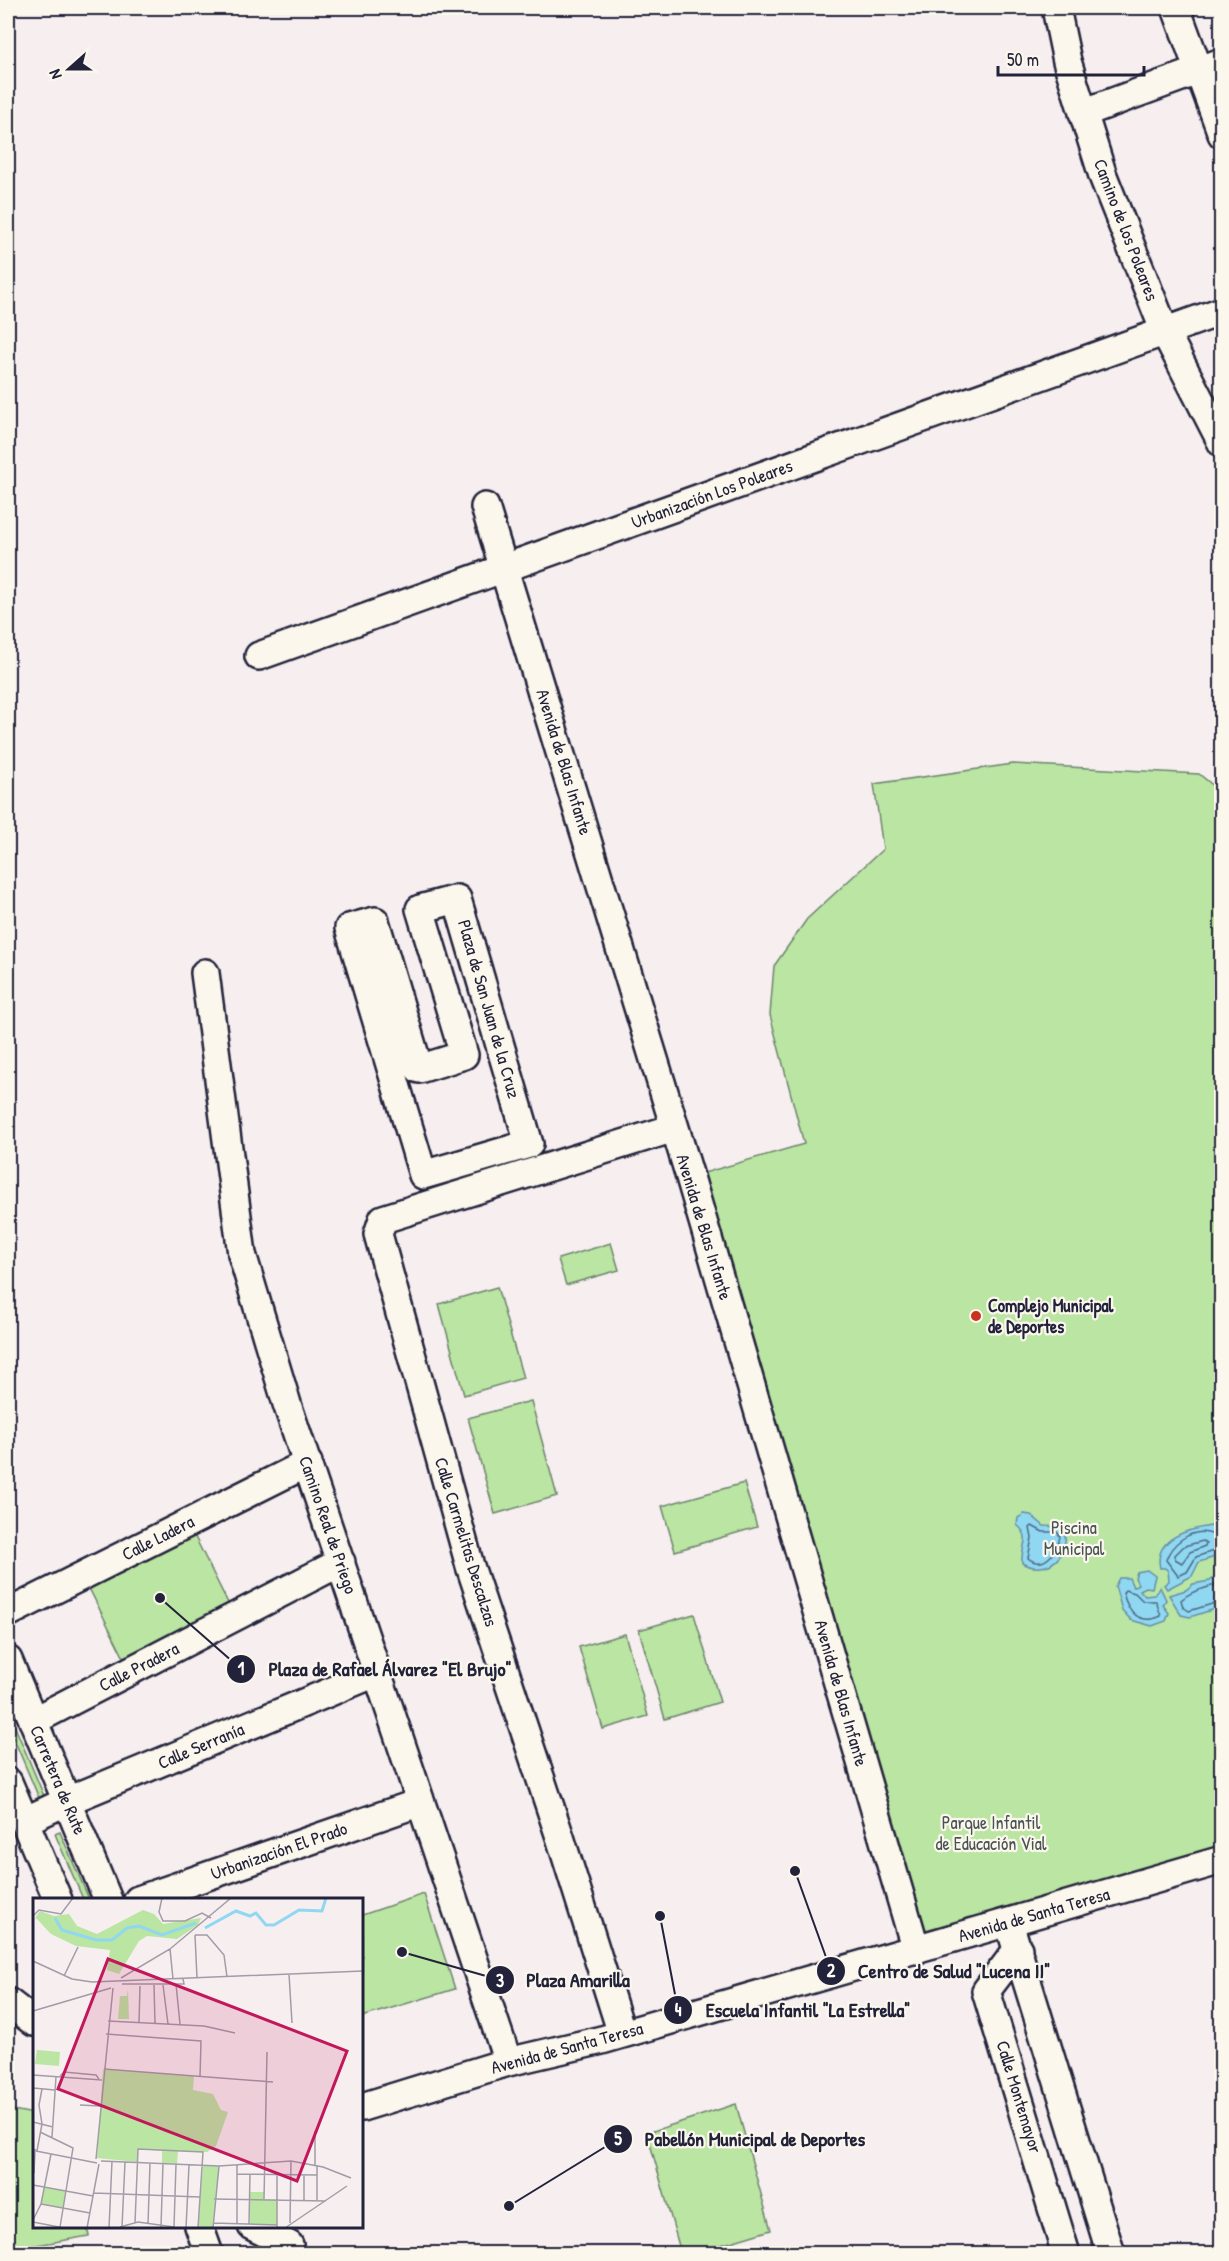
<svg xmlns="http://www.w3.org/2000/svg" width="1229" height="2261" font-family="'Patrick Hand',sans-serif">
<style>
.green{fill:#bae5a2;stroke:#6e846e;stroke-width:1.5}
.water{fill:#90d7f1;stroke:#648fa8;stroke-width:1.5}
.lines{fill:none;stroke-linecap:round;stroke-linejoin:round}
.shore{stroke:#4e6a84;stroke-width:1.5}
.minor-casing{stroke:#22223b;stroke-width:32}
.minor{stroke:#fbf7ec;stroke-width:27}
.poi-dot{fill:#c8321e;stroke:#fbf7ec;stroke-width:2}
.labels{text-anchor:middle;stroke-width:4.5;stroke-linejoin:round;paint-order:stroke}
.street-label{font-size:18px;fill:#22223b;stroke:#fbf7ec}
.poi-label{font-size:18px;font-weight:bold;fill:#22223b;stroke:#fbf7ec;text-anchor:start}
.park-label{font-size:18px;fill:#485355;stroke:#fbf7ec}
.inset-river{fill:none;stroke:#90d7f1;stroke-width:3}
.inset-road{fill:none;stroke:#a19ca7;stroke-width:1.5}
.view{fill:#c2185b;fill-opacity:0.15;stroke:#c2185b;stroke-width:3}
.inset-edge{fill:none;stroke:#22223b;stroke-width:3}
.leader{fill:none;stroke:#22223b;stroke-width:2}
.callout-dot{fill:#22223b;stroke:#fbf7ec;stroke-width:2}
.mark-label{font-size:18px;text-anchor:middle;font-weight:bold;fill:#fff}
.callout-label{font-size:20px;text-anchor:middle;font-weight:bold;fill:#22223b;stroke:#fbf7ec;stroke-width:4.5;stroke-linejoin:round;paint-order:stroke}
</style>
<rect width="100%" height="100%" fill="#f6eeef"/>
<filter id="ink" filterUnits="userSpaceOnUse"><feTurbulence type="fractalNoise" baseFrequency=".0167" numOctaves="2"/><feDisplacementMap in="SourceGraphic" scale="12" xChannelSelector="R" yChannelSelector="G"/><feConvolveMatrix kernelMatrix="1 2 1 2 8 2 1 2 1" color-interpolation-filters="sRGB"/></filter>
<g filter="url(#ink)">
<path class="green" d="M1013,764L1199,774L1221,792V1856L916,1950L690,1177L804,1144L770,1015L774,966L807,919L883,849L874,784Z
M611,1243L619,1270L566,1285L558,1259Z
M497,1287L523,1378L464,1395L439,1304Z
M531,1401L557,1496L495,1514L468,1418Z
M744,1483L757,1527L675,1551L662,1506Z
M194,1535L231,1609L126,1662L89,1588Z
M694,1614L720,1702L665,1719L639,1630Z
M625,1634L648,1716L603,1729L579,1647Z
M8,1710L44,1796L39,1798L8,1725Z
M60,1832L89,1899H83L55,1834Z
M424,1894L455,1989L362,2017V1915Z
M736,2104L771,2230L694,2253H681L647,2133Z
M8,2109L34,2114V2226L87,2227L89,2236L8,2250Z"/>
<path class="water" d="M1024,1514L1031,1515L1044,1526L1063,1527C1073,1554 1048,1577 1022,1563C1020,1546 1033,1538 1017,1525L1018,1518Z
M1211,1526L1221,1535V1560L1217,1562L1215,1557L1199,1562L1192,1576L1167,1589L1164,1585L1169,1581L1168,1571L1165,1568H1160C1153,1538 1189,1529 1211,1526Z
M1147,1570L1155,1576L1152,1588L1146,1587L1140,1590L1145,1596L1154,1595L1160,1587L1166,1600L1163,1605L1169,1613L1166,1621L1152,1626L1131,1620L1122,1610L1115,1586L1119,1578H1129L1133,1587L1138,1584L1135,1578L1137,1572Z
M1221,1572V1607L1190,1617L1181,1615L1169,1595L1186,1590L1193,1584L1210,1581Z"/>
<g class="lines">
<path class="shore" d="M1032,1526L1043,1532H1057L1060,1536C1058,1551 1044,1571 1028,1558L1032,1538L1030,1528Z
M1222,1539C1216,1538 1214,1534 1208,1533C1190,1529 1171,1544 1166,1560L1178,1576L1187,1572L1196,1557L1213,1551L1222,1555
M1203,1541L1206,1543L1205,1546L1190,1552L1182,1563L1175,1559V1555L1184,1546Z
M1222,1581C1208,1590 1194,1588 1181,1600L1183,1607L1189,1611L1222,1601
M1125,1590L1135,1593L1143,1601H1156L1161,1616C1140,1626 1128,1612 1123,1593Z"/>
<g class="minor-casing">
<path id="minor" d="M1056,8L1067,61L1103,176L1165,332L1222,443
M1176,8L1222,134
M1083,113L1222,62
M485,507L690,1177L916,1950
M259,656L1222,311
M457,899L529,1144L423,1175L349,928L375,921L419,1069L464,1055L420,909Z
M205,973L242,1254L287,1404L508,2062
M8,1613L308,1463
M8,1660L108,1900
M33,1721L341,1562
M8,1782L58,1900
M25,1821L67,1801L378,1672
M138,1900L421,1802
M1009,1923L1111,2254
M1018,1949L986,1991L1066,2254
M8,2002L34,2022
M622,2034L560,1837L470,1566L378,1234L383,1219L674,1128
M362,2107L508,2062L602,2040L1222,1860
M199,2226L209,2254
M252,2226L289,2245"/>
</g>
<use href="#minor" class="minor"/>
</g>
</g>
<circle class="poi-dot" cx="976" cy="1316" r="6"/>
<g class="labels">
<g class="street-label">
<text transform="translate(1126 230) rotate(69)" y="6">Camino de los Poleares</text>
<text transform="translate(712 494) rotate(-20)" y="6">Urbanización Los Poleares</text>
<text transform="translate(564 762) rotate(73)" y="6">Avenida de Blas Infante</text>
<text transform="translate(489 1009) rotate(74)" y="6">Plaza de San Juan de la Cruz</text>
<text transform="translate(704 1227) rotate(73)" y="6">Avenida de Blas Infante</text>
<text transform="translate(328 1525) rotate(71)" y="6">Camino Real de Priego</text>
<text transform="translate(158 1538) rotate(-27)" y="6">Calle Ladera</text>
<text transform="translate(466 1542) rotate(73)" y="6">Calle Carmelitas Descalzas</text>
<text transform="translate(139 1667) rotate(-27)" y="6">Calle Pradera</text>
<text transform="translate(841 1693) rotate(74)" y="6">Avenida de Blas Infante</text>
<text transform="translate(201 1746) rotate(-23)" y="6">Calle Serranía</text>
<text transform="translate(58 1780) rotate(67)" y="6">Carretera de Rute</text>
<text transform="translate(279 1851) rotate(-19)" y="6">Urbanización El Prado</text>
<text transform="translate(1034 1915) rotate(-16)" y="6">Avenida de Santa Teresa</text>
<text transform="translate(567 2048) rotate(-15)" y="6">Avenida de Santa Teresa</text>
<text transform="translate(1019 2097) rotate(73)" y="6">Calle Montemayor</text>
</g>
<g class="poi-label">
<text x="988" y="1312">Complejo Municipal<tspan x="988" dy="21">de Deportes</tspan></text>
</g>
<g class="park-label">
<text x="1074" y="1534">Piscina<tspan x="1074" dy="21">Municipal</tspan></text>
<text x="991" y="1829">Parque Infantil<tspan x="991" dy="21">de Educación Vial</tspan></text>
</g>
</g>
<g transform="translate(33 1898)">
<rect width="330" height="330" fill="#f6eeef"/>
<path d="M110,12L121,16L130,26L168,20L165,27L144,41L114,38L106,43L86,76L74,72L77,52L43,48L18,36L3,20L0,23L7,13L21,18L36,16L44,28L64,36ZM95,90L96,121H85L87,98H94ZM4,152L27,154L26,168L2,166ZM70,171L161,178L160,192L180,196L188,212L195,214L183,248L174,254L145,253L144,266L129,265V253L105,251L104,264L64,260ZM170,267L186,268L180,330H165ZM11,289L33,293L30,310L8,306ZM217,294H231V301L244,302V327L217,326Z" fill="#bae5a2"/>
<path class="inset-river" d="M22,20L29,32L63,42H79L94,30L106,28L129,37L163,25M172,30L203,13L217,18L223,15L233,27H241L266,12L289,13L293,0"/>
<path class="inset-road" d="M129,0L126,14L130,23H152L169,15L178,20M0,18L6,12L28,16L40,0M162,37H174L191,57L194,79M162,37L164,80M137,51L140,81M0,63L39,81L59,84L330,73M256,76L259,125M31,78L45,49M88,80L137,51L198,0M89,86H151L150,81M143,86L147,126M121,87L122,125M130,87L135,126M0,113L78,90M75,123L171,128L202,135M106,125L107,88M73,136L168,143L167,179M71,171L240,184M0,177L69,182M27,178L31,174L63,177L66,181M0,190L22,192M47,207L67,208M0,224L20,229M7,234L40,250L27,329M19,239L23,179M0,251L4,253L9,226L6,207L9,191M3,253L64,265M63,261L80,90M68,263L186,268L258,263L290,269L318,280M282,267V233M1,275L2,253M204,276L284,277M0,287L60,298M61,295L167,299M181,301L293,303M231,301L234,154M271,302V277M284,302V267M8,306L57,315M0,322L8,306L18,256M0,324L31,330M102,325L105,251L170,254L165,330M180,325L244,327M257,325L258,263M115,326L117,265M204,326V266M216,326L217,276M87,329L105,324L141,329M89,329L92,264M128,329L130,265M141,329L143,266M54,330L66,266M76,330L79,263M153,330L156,267M180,330L186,268M244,330V277M252,330L314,288"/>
<path class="view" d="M75,61L314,153L264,283L25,191Z"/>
<rect width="330" height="330" class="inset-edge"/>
</g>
<path class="leader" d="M160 1598L241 1669M795 1871L831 1971M402 1952L500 1980M660 1916L678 2010M509 2206L618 2139"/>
<g class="callout-dot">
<circle cx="160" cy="1598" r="6"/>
<circle cx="795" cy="1871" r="6"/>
<circle cx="402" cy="1952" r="6"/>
<circle cx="660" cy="1916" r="6"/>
<circle cx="509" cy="2206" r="6"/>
<circle cx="241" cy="1669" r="15"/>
<circle cx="831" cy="1971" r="15"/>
<circle cx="500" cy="1980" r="15"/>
<circle cx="678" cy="2010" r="15"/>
<circle cx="618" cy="2139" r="15"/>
</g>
<g class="mark-label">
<text x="241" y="1675">1</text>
<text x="831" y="1977">2</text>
<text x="500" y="1987">3</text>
<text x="678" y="2016">4</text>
<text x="618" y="2145">5</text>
</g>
<g class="callout-label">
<text x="390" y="1676">Plaza de Rafael Álvarez "El Brujo"</text>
<text x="954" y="1978">Centro de Salud "Lucena II"</text>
<text x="578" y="1987">Plaza Amarilla</text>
<text x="808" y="2017">Escuela Infantil "La Estrella"</text>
<text x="755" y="2146">Pabellón Municipal de Deportes</text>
</g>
<rect width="1229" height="2261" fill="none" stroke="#fbf7ec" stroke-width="30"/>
<rect x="15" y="15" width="1199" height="2231" fill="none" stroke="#22223b" stroke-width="2" filter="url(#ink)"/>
<g transform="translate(69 69) rotate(249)" stroke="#fbf7ec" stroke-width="4.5" paint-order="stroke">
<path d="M0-4.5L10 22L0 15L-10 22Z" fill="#22223b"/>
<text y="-9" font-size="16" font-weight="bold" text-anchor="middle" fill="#22223b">N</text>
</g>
<path d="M998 66v9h146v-9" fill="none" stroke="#22223b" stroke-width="3"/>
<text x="1007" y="66" font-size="18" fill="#22223b" stroke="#fbf7ec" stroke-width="4.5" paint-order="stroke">50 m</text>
</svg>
